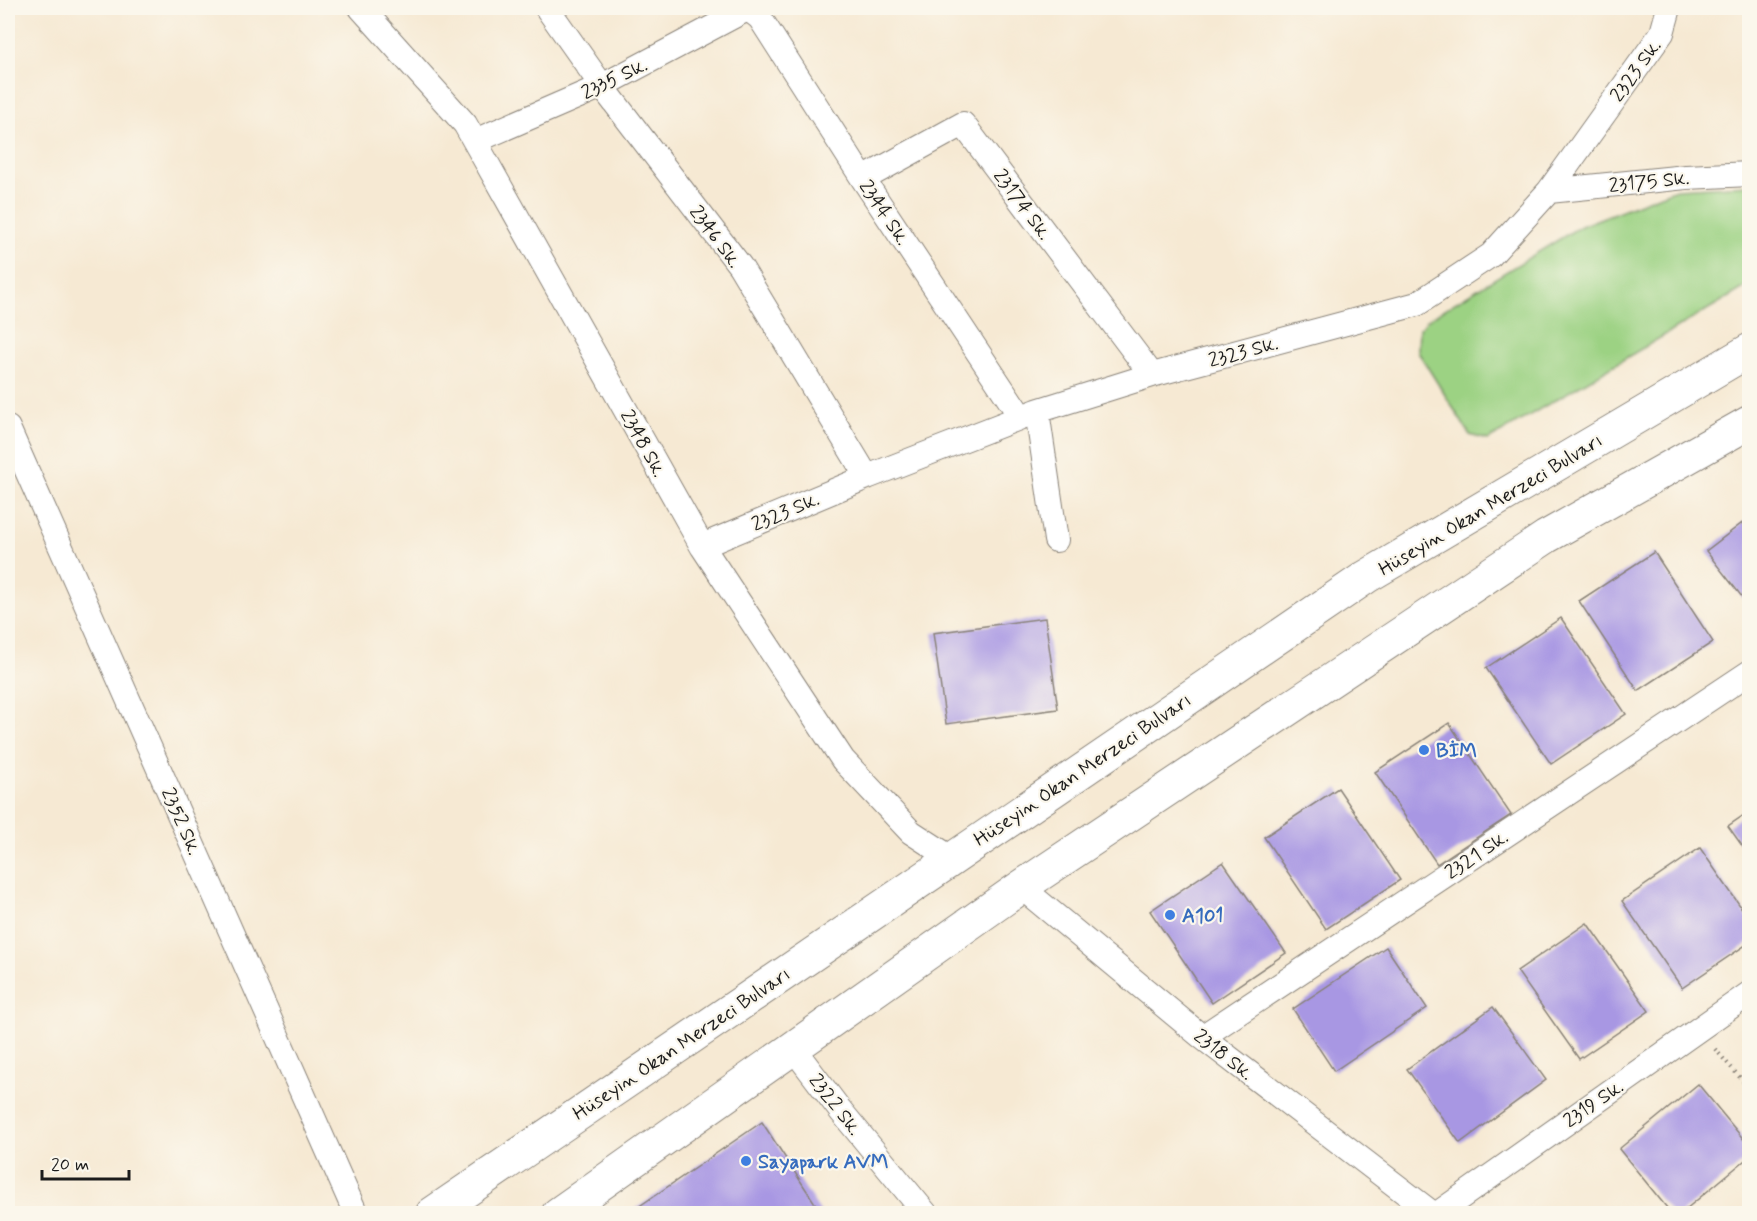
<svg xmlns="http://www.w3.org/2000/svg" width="1757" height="1221" font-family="Mynerve,sans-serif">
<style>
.green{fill:#9cd283;stroke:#5c7750;stroke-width:1.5}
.building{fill:#a897e3}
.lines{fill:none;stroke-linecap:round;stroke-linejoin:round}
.street-casing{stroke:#898278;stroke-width:26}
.primary-casing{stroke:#898278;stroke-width:35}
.path{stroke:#898278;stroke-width:4;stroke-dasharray:1.5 4.5;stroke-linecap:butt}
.street{stroke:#fff;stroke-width:24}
.primary{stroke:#fff;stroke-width:33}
.shop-dot{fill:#3f7fe0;stroke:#fbf7ec;stroke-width:2}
.labels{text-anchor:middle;stroke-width:4.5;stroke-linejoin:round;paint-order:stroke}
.street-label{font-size:20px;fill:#1c1c1c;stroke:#fbf7ec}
.shop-label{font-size:20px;font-weight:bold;fill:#366cbe;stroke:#fbf7ec;text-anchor:start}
</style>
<rect width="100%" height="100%" fill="#fbf7ec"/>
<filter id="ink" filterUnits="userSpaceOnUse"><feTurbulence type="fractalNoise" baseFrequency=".0167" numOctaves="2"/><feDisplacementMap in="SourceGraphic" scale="12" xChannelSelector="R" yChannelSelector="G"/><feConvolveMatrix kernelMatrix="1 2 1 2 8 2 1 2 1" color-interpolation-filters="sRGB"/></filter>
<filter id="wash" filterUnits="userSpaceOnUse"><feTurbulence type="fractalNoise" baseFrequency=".008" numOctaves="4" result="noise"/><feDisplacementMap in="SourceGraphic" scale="24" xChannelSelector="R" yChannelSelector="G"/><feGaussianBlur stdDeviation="1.35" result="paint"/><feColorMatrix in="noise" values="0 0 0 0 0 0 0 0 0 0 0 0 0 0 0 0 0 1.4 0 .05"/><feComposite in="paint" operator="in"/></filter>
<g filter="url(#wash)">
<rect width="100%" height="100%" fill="#f6e9d3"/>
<path class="green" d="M1749,185V285L1488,440L1470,435L1418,352L1419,329L1430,318L1581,226L1676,189Z"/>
<g id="blocks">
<path class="building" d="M1750,517V607L1706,551Z
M1654,552L1713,642L1638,691L1579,601Z
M1045,618L1058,709L946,724L933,633Z
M1561,618L1626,714L1551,764L1486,668Z
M1449,723L1511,815L1437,864L1375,772Z
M1338,788L1400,880L1326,929L1264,837Z
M1750,811V857L1728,826Z
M1700,848L1750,920V942L1682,988L1622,901Z
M1223,862L1286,953L1212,1003L1150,911Z
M1587,923L1649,1011L1579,1059L1517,971Z
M1386,947L1427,1008L1334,1071L1293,1009Z
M1493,1007L1546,1080L1460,1143L1407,1069Z
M1698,1084L1750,1147V1156L1680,1214H1672L1619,1149Z
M762,1122L822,1214H628Z"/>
</g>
</g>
<g filter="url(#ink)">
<use href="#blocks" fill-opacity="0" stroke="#898278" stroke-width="1.5"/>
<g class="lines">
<g class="street-casing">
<path id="street" d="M361,8L465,124L702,546L843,760L911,832L951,858
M547,8L602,86L740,266L867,477
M747,8L760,18L863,179L1021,417
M475,141L602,86L749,8
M863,179L963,124L1152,375
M1549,191L1686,177L1750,174
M1037,411L1056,540
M8,428L356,1214
M702,546L867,477L1037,411L1152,375L1417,304L1491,255L1549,191L1662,33L1669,8
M1021,887L1202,1037L1433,1214
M1202,1037L1750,672
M793,1048L840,1110L926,1214
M1437,1214L1750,993"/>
</g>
<g class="primary-casing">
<path id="primary" d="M432,1214L1366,577L1750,350
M558,1214L1021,887L1546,537L1750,422"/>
</g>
<path class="path" d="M1715,1049L1750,1089"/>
<use href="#street" class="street"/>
<use href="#primary" class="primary"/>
</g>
</g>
<g class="shop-dot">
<circle cx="1424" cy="750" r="6"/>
<circle cx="1170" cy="915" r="6"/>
<circle cx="746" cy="1161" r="6"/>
</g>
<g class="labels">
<g class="street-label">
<text transform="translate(1635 70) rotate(-54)" y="7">2323 Sk.</text>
<text transform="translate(614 78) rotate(-26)" y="7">2335 Sk.</text>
<text transform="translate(1649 181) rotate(-6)" y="7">23175 Sk.</text>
<text transform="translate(1023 204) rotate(53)" y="7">23174 Sk.</text>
<text transform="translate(885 212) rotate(56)" y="7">2344 Sk.</text>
<text transform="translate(716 236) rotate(53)" y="7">2346 Sk.</text>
<text transform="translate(1243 351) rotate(-15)" y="7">2323 Sk.</text>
<text transform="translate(644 443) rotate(61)" y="7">2348 Sk.</text>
<text transform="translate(1490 504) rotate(-31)" y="7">Hüseyin Okan Merzeci Bulvarı</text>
<text transform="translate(785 511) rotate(-23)" y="7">2323 Sk.</text>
<text transform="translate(1082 769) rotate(-34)" y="7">Hüseyin Okan Merzeci Bulvarı</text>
<text transform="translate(182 821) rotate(66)" y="7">2352 Sk.</text>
<text transform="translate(1476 854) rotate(-34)" y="7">2321 Sk.</text>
<text transform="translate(681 1043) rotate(-34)" y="7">Hüseyin Okan Merzeci Bulvarı</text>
<text transform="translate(1224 1054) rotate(38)" y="7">2318 Sk.</text>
<text transform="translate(1593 1103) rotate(-35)" y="7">2319 Sk.</text>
<text transform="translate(836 1104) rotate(52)" y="7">2322 Sk.</text>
</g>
<g class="shop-label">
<text x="1436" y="757">BİM</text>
<text x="1182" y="922">A101</text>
<text x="758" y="1168">Sayapark AVM</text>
</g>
</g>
<rect width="1757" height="1221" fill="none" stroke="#fbf7ec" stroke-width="30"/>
<path d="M42 1170v9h87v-9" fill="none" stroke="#1c1c1c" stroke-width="3"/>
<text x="51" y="1170" font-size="18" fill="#1c1c1c" stroke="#fbf7ec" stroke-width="4.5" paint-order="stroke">20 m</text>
</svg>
